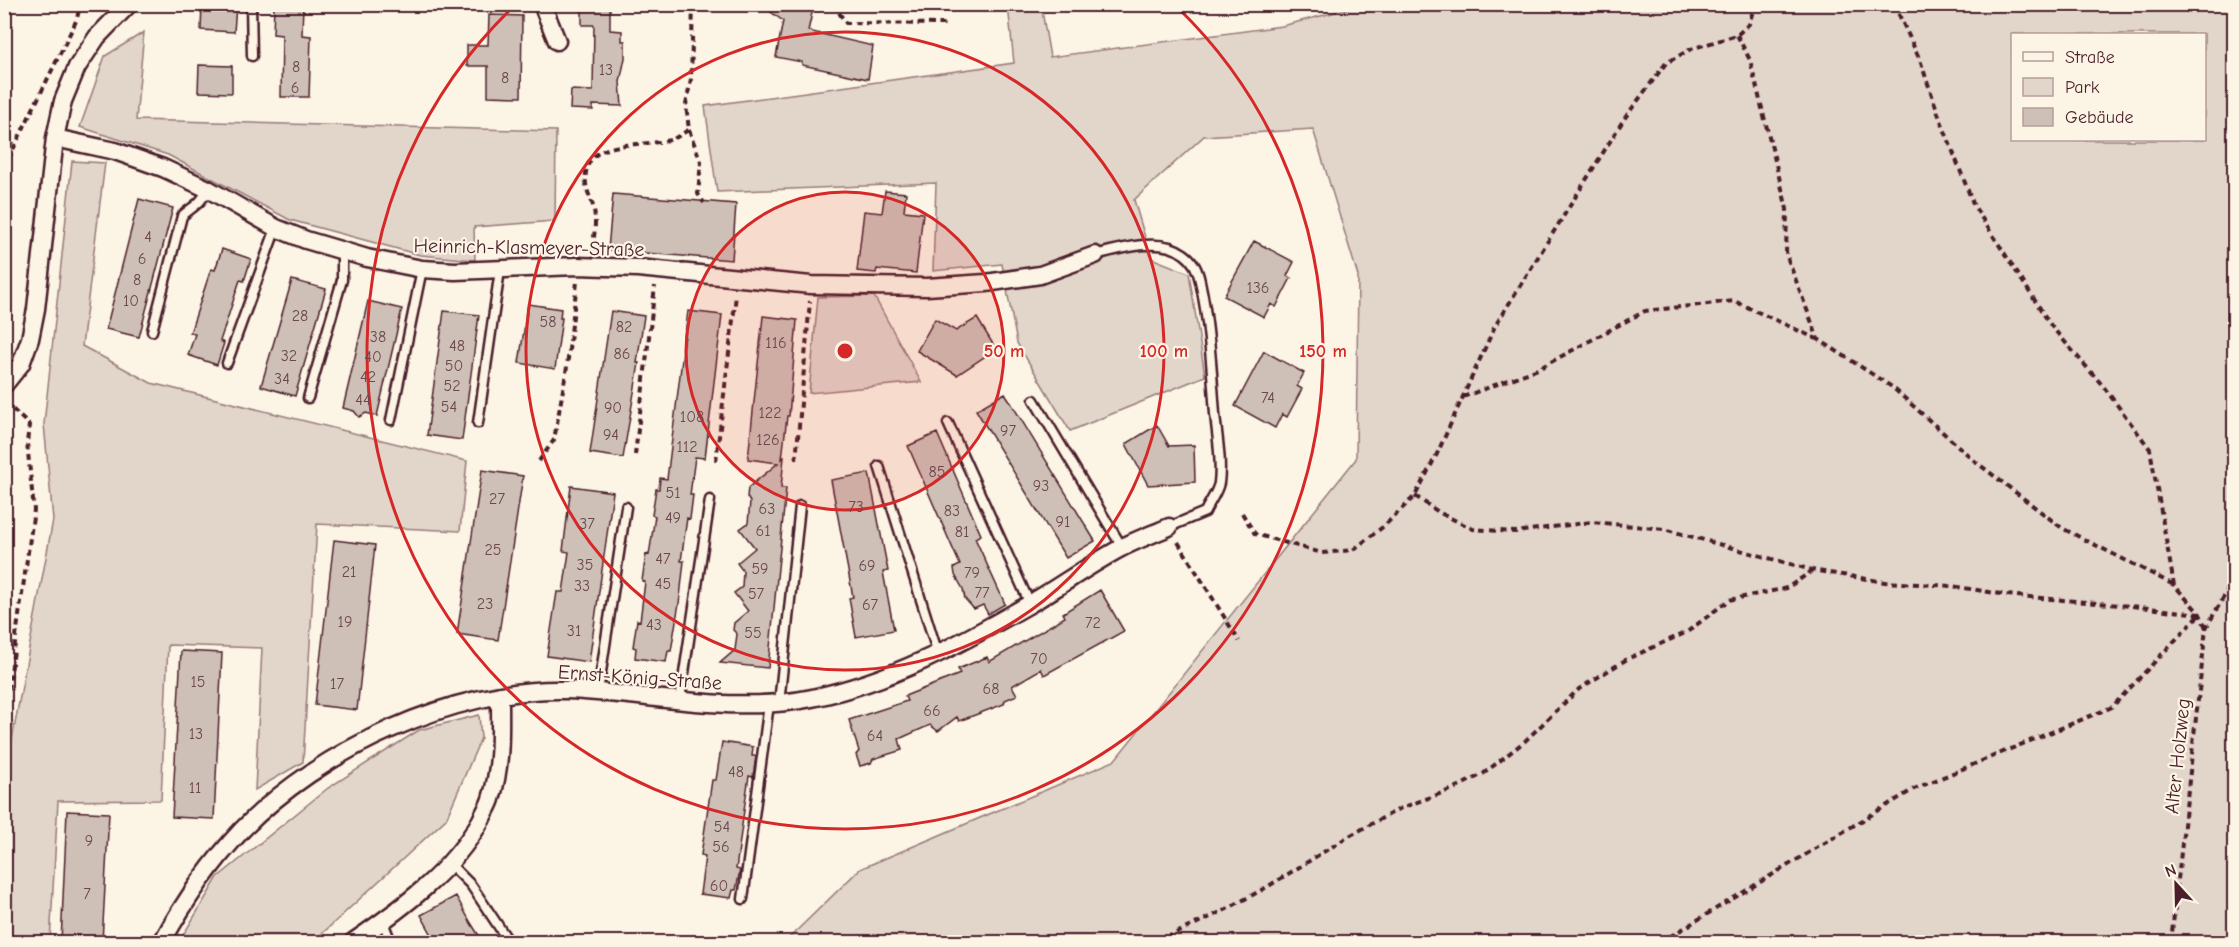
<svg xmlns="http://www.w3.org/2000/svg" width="2239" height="947" font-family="'Comic Neue',sans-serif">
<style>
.green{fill:#e2d5ca;stroke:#967a7a;stroke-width:1.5;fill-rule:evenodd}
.building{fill:#cfc0b7;stroke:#4a1f2b;stroke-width:1.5}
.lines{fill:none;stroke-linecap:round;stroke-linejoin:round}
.service-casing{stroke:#4a1f2b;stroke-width:13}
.minor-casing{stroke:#4a1f2b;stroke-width:21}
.path{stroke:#4a1f2b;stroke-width:4;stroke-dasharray:6 4.5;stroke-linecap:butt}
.service{stroke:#fcf5e5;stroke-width:8}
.minor{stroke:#fcf5e5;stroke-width:16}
.ring{fill:none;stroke:#d62828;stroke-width:3}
.labels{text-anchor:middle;stroke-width:4.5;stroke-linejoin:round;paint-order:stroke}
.number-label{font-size:16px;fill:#6b474e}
.street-label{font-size:20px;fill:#4a1f2b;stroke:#fcf5e5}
.centre{fill:#d62828;stroke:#fcf5e5;stroke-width:3}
.ring-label{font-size:18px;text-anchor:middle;font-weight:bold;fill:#d62828;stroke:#fcf5e5;stroke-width:4.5;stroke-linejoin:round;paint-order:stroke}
</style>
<rect width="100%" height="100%" fill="#fcf5e5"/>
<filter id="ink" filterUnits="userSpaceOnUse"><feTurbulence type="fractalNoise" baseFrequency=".0167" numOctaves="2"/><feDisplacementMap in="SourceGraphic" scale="12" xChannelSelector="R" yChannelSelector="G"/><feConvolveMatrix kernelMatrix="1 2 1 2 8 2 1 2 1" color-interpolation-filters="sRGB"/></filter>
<g filter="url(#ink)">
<path class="green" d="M1008,5H1041L1050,57L1282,26L1363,5H2234V942H785L860,869L1114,761L1356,459L1358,276L1313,129L1204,136L1134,200L1151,258L1189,273L1205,376L1070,431L1017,343L1002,264L933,271L936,183L717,192L705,106L1014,63ZM2012,34H2204V140H2012Z
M144,32L136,120L556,131L555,221L474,227L475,260L420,255L290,220L168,155L80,127L105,56Z
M72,161L105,163L82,346L151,383L467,461L460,531L317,524L303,762L255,790L262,648L168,645L161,800L58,801L50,942H5V777L53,520L44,424Z
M874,296L921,382L809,393L818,297Z
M479,715L481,738L446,819L313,942H179L218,877L328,788L419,730Z"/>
<path class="building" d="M202,4L236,5L234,32L201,30Z
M274,4H303L302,35L311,36L309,97H281L282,35L273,34Z
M582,4H610V30L622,31V41H625V58L620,82L622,106L593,105V110L570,109L571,90L593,91L594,25H582Z
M760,4H814L808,31L873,46L868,79L802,65V62L776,57L783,21Z
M489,15L522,16L521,97L488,96V66H467V45H488Z
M199,65L232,66V93L198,92Z
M885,191L906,193L904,211L923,213L916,273L877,269L876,273L857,271L864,211L882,213Z
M613,194L736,204L732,260L608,250Z
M139,199L173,208L139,337L106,329Z
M1254,241L1294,262L1287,276L1291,278L1276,307L1271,304L1264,317L1224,296Z
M222,249L251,259L244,281L240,280L220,341L224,343L217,365L188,355L195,334L190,333L211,269L215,270Z
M292,280L326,289L295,396L261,386Z
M368,301L402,309L377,416L366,413L359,417L354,411L343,408Z
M528,304L561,309L560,318H562L555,369L519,363Z
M444,311L479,315L462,440L427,435Z
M611,311L644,316L637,363H639L623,458L590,453Z
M688,311L722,315L705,458L695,457L690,495H693L690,519L687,518L681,561H684L680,597L671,651H668L666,662L635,658L636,648L633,647L637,620L640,621L645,582L642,581L646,554L649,555L655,516L652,515L656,489H659L660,478L667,479Z
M763,316L797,320L789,416H787L782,459L784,457L781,488H786L768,668L720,663L735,650L737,634L733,630L734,623L748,611L734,593L742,587L743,571L737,563L755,548L740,529L748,523L750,502L747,497L748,488L778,463L748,459Z
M977,318L996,349L957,375L917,351L935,319L956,331Z
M1264,351L1304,373L1297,386L1302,389L1287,417L1282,414L1275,428L1235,406Z
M1005,393L1095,541L1066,558L976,410Z
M1157,425L1169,446L1194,445L1195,482L1148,485L1126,444Z
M937,433L981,535L975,538L1005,604L988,614L983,605L974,609L965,599L963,589L955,575L954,568L960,565L908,446Z
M482,470L523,476L498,640L457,634Z
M869,473L888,571L883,572L894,630L856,637L849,598L853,597L831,480Z
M571,486L613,492L589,662L547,656L557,592H563L569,552L563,551Z
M334,540L375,545L357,710L315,705Z
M1100,590L1124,631L1044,675L1041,669L1012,686L1017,695L1005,700L1004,704L959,721L957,717L938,731L930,725L899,739L902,750L873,759L871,763L860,766L856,755L859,751L849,720L907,701L905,696L960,674L958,669L987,657L989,662L1065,617L1063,613Z
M181,651L222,653L214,819L172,817Z
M722,742L753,747L752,756H756L753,777L749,776L745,803L736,869L740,870L736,890H733L731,898L700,894L705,856L701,855L712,780H716Z
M67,811L109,813L102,942H61Z
M456,896L471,923L483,942H436L421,915Z"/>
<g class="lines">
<g class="service-casing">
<path id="service" d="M251,4L252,56
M1095,255C1120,249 1160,236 1184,254C1193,260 1198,271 1200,281C1209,322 1212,372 1215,414C1217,436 1222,461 1219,483C1217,493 1209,503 1205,512L1169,527
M152,331L182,216C193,206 201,204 208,189
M227,363L276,228
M308,398L342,280V251
M1034,400L1122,547
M391,420L422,269
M478,423L500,270
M948,423L1030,604
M879,466L938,654
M598,692L626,507
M680,700L710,500
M779,703L800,506
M449,863L471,885L509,942
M743,899L769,704
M383,922L391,942"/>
</g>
<g class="minor-casing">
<path id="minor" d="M542,4L557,41
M55,138L115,151L163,168L208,189L276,228L306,240L367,258L422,269L455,271L577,266L638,268L811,285L927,287L986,283L1040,275L1095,255
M4,385L21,364L30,339L36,309L55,138L63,101L77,67L97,37L129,4
M162,942C184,902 210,864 242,830C319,750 454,687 566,690C649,693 730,715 812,698C890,682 960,644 1028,605C1059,587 1089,565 1121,548C1136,540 1153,534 1169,527
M353,942C401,909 452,872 481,820C484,813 489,806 491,799C502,765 500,730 500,695"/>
</g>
<path class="path" d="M833,4L846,23L945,24
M1894,4L1920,60L1938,113L1974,206L2052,327L2103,386L2150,449L2174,585L2200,614L2206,628
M1737,35L1750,60L1787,209L1786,254L1818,339L1892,387L1976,462L2062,528L2174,585
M689,130L701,162L698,194L704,203
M4,168L77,19L80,4
M593,248C594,234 597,220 593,206C591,199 587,192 586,184C580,134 645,149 673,139C678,137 684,132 689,130L686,105L691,79L693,4
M1463,397L1538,369L1645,311L1734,301L1817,339
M635,455L655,286
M796,460L810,301
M539,461L554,440L567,367L577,282
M716,461L736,295
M1415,496L1440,513L1473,529L1515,532L1592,522L1664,529L1812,570L1885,582L1952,586L2007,595L2131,606L2200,614
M1242,513L1255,534L1322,553L1353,550L1384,526L1415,496L1437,454L1495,326L1624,119L1666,63L1691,49L1737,35L1749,24L1755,4
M1178,542L1239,641
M4,721L34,510L27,443L29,425L5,402
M1157,942L1225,910L1267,887L1351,835L1401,808L1453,789L1483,774L1525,741L1579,689L1627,659L1687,632L1729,600L1787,588L1812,571
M1661,942L1914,789L2112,707L2199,615
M2171,942L2206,628L2234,579"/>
<use href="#service" class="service"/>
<use href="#minor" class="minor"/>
</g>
</g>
<circle cx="845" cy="351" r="159" fill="#d62828" fill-opacity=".12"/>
<g class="ring">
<circle cx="845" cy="351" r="159"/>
<circle cx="845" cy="351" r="319"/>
<path d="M1177 7A478 478 0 1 1 513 7"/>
</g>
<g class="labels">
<g class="number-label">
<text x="296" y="72">8</text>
<text x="606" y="75">13</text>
<text x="505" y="83">8</text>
<text x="295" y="93">6</text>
<text x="148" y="242">4</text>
<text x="142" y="264">6</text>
<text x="137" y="285">8</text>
<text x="1258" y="293">136</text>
<text x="131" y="306">10</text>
<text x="300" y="321">28</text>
<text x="548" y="327">58</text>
<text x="624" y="332">82</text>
<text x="378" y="342">38</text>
<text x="776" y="348">116</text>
<text x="457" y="351">48</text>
<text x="622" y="359">86</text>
<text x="289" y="361">32</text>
<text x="373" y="362">40</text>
<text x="454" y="371">50</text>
<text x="368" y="382">42</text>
<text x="282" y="384">34</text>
<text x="452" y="391">52</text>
<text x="1268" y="403">74</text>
<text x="363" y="405">44</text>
<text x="449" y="412">54</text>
<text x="613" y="413">90</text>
<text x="770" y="418">122</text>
<text x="692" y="422">108</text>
<text x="1008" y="436">97</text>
<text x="611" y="440">94</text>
<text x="768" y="445">126</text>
<text x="687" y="452">112</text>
<text x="937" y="477">85</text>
<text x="1041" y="491">93</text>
<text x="673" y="498">51</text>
<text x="497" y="504">27</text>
<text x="856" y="512">73</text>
<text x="767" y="514">63</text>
<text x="952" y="516">83</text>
<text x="673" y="523">49</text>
<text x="1063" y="527">91</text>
<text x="587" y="529">37</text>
<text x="763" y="536">61</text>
<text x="962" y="537">81</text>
<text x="493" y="555">25</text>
<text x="663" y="564">47</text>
<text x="585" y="570">35</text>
<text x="867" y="571">69</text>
<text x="760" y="574">59</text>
<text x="349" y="577">21</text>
<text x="972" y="578">79</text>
<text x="663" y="589">45</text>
<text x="582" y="591">33</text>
<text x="982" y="598">77</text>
<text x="756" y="599">57</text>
<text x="485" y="609">23</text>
<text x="870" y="610">67</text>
<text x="345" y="627">19</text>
<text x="1093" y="628">72</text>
<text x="654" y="630">43</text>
<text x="574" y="636">31</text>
<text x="753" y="638">55</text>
<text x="1039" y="664">70</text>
<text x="198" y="687">15</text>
<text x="337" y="689">17</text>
<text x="991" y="694">68</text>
<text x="932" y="716">66</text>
<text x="196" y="739">13</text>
<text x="875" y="741">64</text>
<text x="736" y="777">48</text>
<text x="195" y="793">11</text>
<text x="722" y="832">54</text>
<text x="89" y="846">9</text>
<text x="721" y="852">56</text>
<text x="719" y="891">60</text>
<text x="87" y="899">7</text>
</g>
<g class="street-label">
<text transform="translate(529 247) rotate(1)" y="7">Heinrich-Klasmeyer-Straße</text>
<text transform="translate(640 677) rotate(4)" y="7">Ernst-König-Straße</text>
<text transform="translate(2177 756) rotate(-84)" y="7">Alter Holzweg</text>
</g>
</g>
<circle cx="845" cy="351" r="9" class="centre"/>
<g class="ring-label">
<text x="1004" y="357">50 m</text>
<text x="1164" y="357">100 m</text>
<text x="1323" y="357">150 m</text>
</g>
<rect width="2239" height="947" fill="none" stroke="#fcf5e5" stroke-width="24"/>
<rect x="12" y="12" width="2215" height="923" fill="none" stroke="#4a1f2b" stroke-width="2" filter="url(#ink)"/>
<rect x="2011" y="33" width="195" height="108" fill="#fcf5e5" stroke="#b59f9b" stroke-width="1.5"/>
<rect x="2023" y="52" width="30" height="9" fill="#fcf5e5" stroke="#b59f9b" stroke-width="1.5"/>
<text x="2065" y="63" font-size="18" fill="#4a1f2b">Straße</text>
<rect x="2023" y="78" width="30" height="18" fill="#e2d5ca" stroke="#b59f9b" stroke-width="1.5"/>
<text x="2065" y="93" font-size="18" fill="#4a1f2b">Park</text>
<rect x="2023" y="108" width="30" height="18" fill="#cfc0b7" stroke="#b59f9b" stroke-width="1.5"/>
<text x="2065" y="123" font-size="18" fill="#4a1f2b">Gebäude</text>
<g transform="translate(2176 884) rotate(338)" stroke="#fcf5e5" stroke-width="4.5" paint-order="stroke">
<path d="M0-4.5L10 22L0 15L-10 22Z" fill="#4a1f2b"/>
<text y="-9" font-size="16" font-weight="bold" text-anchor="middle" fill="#4a1f2b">N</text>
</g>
</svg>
